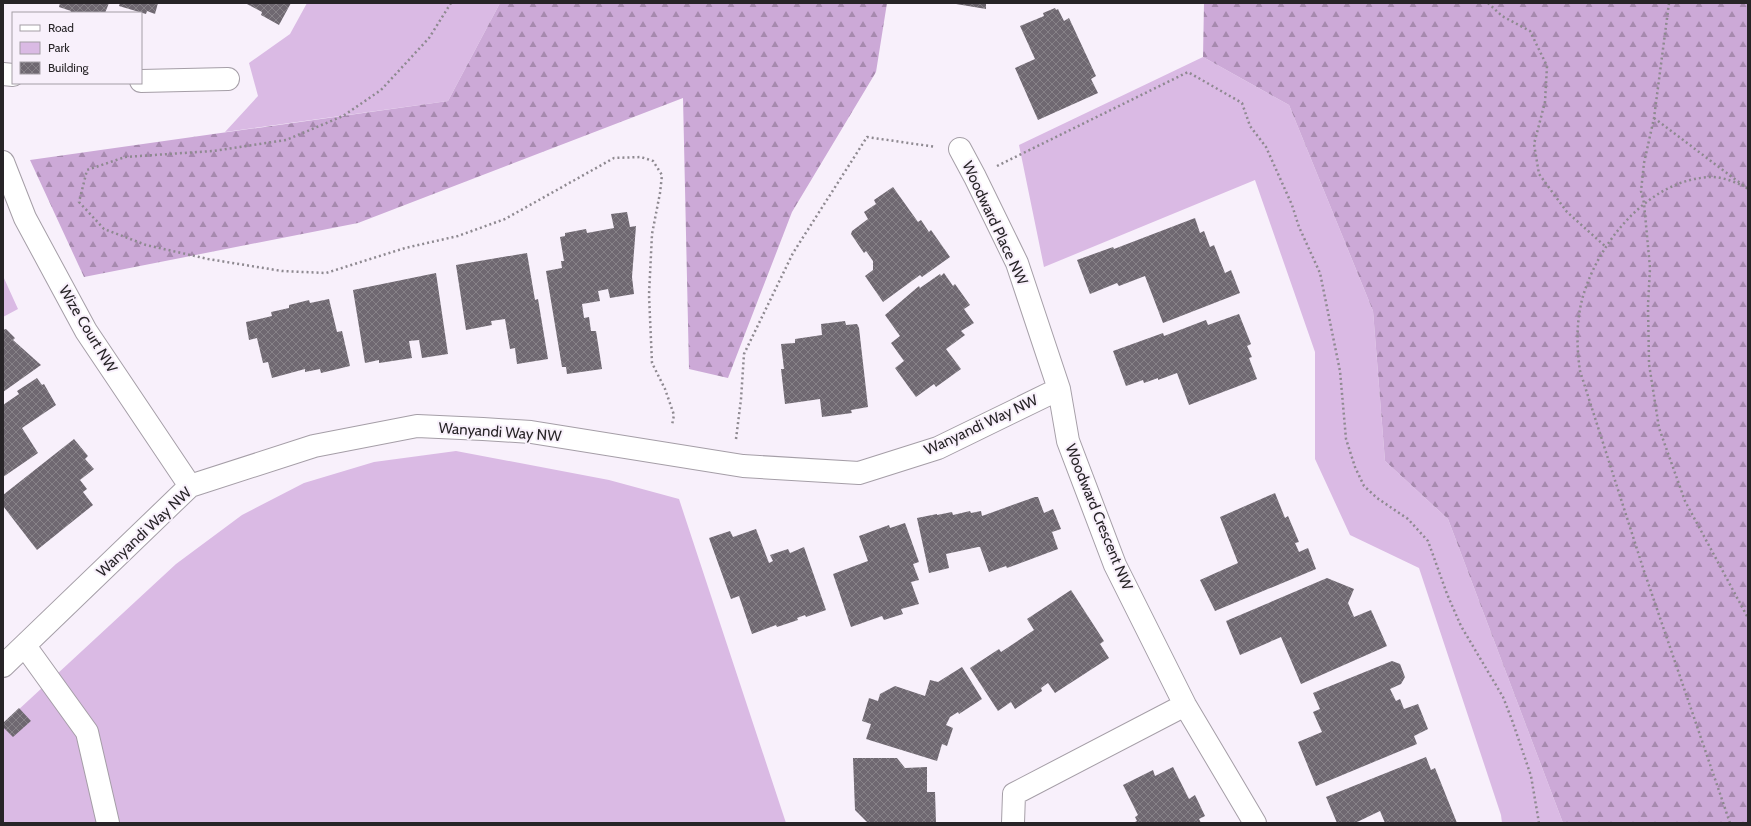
<svg xmlns="http://www.w3.org/2000/svg" width="1751" height="826" font-family="Cabin,sans-serif">
<style>
.green{fill:#dabae4}
.forest{fill:url(#forest-firs)}
.building{fill:url(#building-cross-hatch)}
.lines{fill:none;stroke-linecap:round;stroke-linejoin:round}
.minor-casing{stroke:#a59ea7;stroke-width:24}
.path{stroke:#8e8990;stroke-width:2.5;stroke-dasharray:2 3;stroke-linecap:butt}
.minor{stroke:#fff;stroke-width:22}
.labels{text-anchor:middle;stroke-width:4;stroke-linejoin:round;paint-order:stroke}
.street-label{font-size:15px;fill:#272427;stroke:#f8f0fb}
</style>
<defs>
<pattern id="forest-firs" width="22" height="20" patternUnits="userSpaceOnUse"><rect width="22" height="20" fill="#cca9d7"/><path d="M5 1l3.5 6h-7zM16 11l3.5 6h-7z" fill="#a689ae"/></pattern>
<pattern id="building-cross-hatch" width="8" height="8" patternUnits="userSpaceOnUse"><rect width="8" height="8" fill="#6f6871"/><path d="M0 0l8 8M0 8l8-8" fill="none" stroke="#878288"/></pattern>
</defs>
<rect width="100%" height="100%" fill="#f8f0fb"/>
<path class="green" d="M307,3H500L448,101L225,132L258,96L249,63L290,34Z
M1203,57L1289,105L1373,311L1385,461L1448,519L1563,823H1502L1501,815L1419,568L1350,535L1315,459V352L1255,180L1044,267L1019,145Z
M3,276L18,309L3,317Z
M456,451L609,480L679,499L786,823H3V724L176,564L242,515L304,483L374,462Z"/>
<path class="forest" d="M500,3H887L876,72L792,212L728,378L689,369L683,98L358,223L84,277L30,160L448,101Z
M1204,3H1748V823H1563L1448,519L1385,461L1373,311L1289,105L1203,57Z"/>
<path class="building" d="M60,3H109L105,13H70L71,11L59,7Z
M120,3H158L155,14L147,11L146,14L119,6Z
M245,3H291L279,25L261,15L262,12Z
M950,3H986V9Z
M1055,8L1056,10L1058,9L1064,21L1069,18L1096,76L1091,79L1098,93L1038,120L1015,68L1035,59L1020,26L1044,16L1043,13Z
M893,187L918,222L921,220L929,232L931,230L950,257L922,277L920,275L883,302L865,276L873,270V261L866,251L864,253L851,234L852,231L868,219L864,212L876,204L874,200Z
M627,212L630,227L636,226L632,277L634,294L610,298L608,289L598,291L600,301L582,304L584,318L589,317L591,331H596L602,369L567,374L566,367H562L546,271L562,268L561,261H564L560,237L565,236V233L586,229L587,233L614,228L611,214Z
M1195,218L1200,233L1204,231L1210,247L1214,245L1225,273L1231,270L1240,293L1163,323L1145,276L1119,286L1117,283L1090,294L1077,260L1113,247L1114,249Z
M527,253L535,300L538,299L548,359L517,364L515,348L510,349L505,319L491,321L492,325L466,330L456,265Z
M436,273L448,354L422,358L419,340L409,341L412,358L379,363V360L365,363L353,290Z
M944,273L953,286L955,284L970,305L964,309L974,323L961,331L965,335L946,349L961,369L936,387L934,384L916,397L895,368L904,361L891,343L900,336L885,315L919,286L920,288L940,274L941,276Z
M329,299L337,332L342,331L350,366L321,373L320,369L305,372V369L272,378L268,362L263,363L257,338L249,340L246,322L272,316L271,312L289,308V305L309,300L310,303Z
M1239,314L1251,344L1247,346L1252,357L1249,358L1257,379L1189,405L1177,373L1158,380V378L1144,383L1143,380L1126,386L1113,351L1163,333L1164,336L1206,320L1208,325Z
M845,321L846,325L857,324L859,328L868,407L851,410L852,413L822,417L820,399L785,404L781,369H784L781,344L795,343V339L822,335L821,324Z
M6,329L15,338L13,340L41,365L3,392V330Z
M37,378L42,385L44,384L56,405L22,428L38,453L3,477V405L19,394L17,391Z
M74,439L88,456L85,459L94,469L80,480L87,489L83,492L93,505L37,550L3,506V495Z
M1275,493L1285,518L1288,516L1299,542L1295,543L1299,552L1308,548L1316,569L1215,611L1200,580L1238,563L1220,517Z
M1035,497H1038L1044,513L1053,509L1061,529L1052,532L1058,549L1007,568L1006,566L989,572L980,547H978L946,554L949,568L929,573L917,518L937,514V515L952,512L953,515L970,511L971,513L981,511L982,516Z
M905,523L919,562L913,564L919,580L911,582L919,604L901,609L903,614L884,620L882,616L851,627L833,574L868,561L859,536L889,525L890,528Z
M756,529L769,563L773,561L770,555L788,549L790,553L804,547L826,610L806,617L805,615L797,618L798,620L777,627L776,625L752,634L739,596L731,599L709,538L730,531L733,537Z
M1327,578L1354,589L1348,603L1354,617L1371,610L1387,646L1301,684L1281,637L1240,655L1226,621Z
M1071,590L1104,641L1100,644L1109,658L1055,693L1048,683L1041,688L1042,691L1015,709L1011,702L998,711L970,668L999,649L1001,652L1034,630L1027,619Z
M1392,661L1400,664L1405,677L1401,684L1390,689L1396,701L1400,699L1404,709L1418,704L1428,729L1414,736L1417,744L1316,786L1298,742L1322,732L1313,712L1320,709L1313,693Z
M962,667L982,699L959,714L958,712L950,717L946,725L953,728L947,746L942,744L937,761L866,739L871,724L862,721L869,698L878,701L880,694L895,686L925,696L930,680L938,682Z
M19,708L31,721L13,737L3,727V723Z
M1426,757L1431,770L1435,768L1457,823H1385L1380,811L1355,823H1337L1326,797Z
M853,758H897L905,768L927,767V792H935L936,823H868L855,810Z
M1173,767L1189,799L1195,795L1205,816L1199,819L1201,823H1133L1137,821L1135,817L1138,815L1123,785L1153,770L1155,776Z"/>
<g class="lines">
<g class="minor-casing">
<path id="minor" d="M3,74L13,75
M141,81L228,79
M960,149L975,177L1017,263L1059,389L1068,441L1115,565L1185,705L1255,823
M3,162L25,218L86,331L190,486
M25,646L87,732L108,823
M3,666L190,486L314,446L417,426L483,429L531,432L743,466L859,473L938,448L1059,389
M1013,823L1014,794L1185,705"/>
</g>
<path class="path" d="M451,3L429,38L381,90L343,116L286,140L213,151L125,157L87,170L79,202L104,229L146,245L208,259L282,271L326,273L405,248L458,236L505,219L614,158L641,157L653,161L662,175L660,193L652,234L649,295L652,363L665,389L674,415L672,425
M1488,3L1502,16L1530,31L1547,66L1545,102L1534,144L1539,174L1567,212L1606,247
M1669,3L1654,118L1644,163L1641,191L1644,203L1650,268L1648,305L1649,364L1659,428L1685,501L1748,618
M1654,118L1748,189
M997,166L1188,72L1242,103L1250,126L1266,147L1292,205L1299,227L1320,273L1340,371L1346,439L1355,467L1364,486L1377,498L1408,519L1428,541L1447,594L1461,626L1503,697L1512,720L1531,776L1539,823
M736,439L741,399L744,354L793,253L867,137L936,147
M1730,823L1644,571L1580,371C1576,343 1576,314 1586,287C1604,236 1653,178 1712,177C1723,177 1734,182 1744,186"/>
<use href="#minor" class="minor"/>
</g>
<g class="labels">
<g class="street-label">
<text transform="translate(995 223) rotate(65)" y="5">Woodward Place NW</text>
<text transform="translate(88 329) rotate(59)" y="5">Wize Court NW</text>
<text transform="translate(981 425) rotate(-25)" y="5">Wanyandi Way NW</text>
<text transform="translate(500 432) rotate(4)" y="5">Wanyandi Way NW</text>
<text transform="translate(1099 517) rotate(68)" y="5">Woodward Crescent NW</text>
<text transform="translate(144 532) rotate(-43)" y="5">Wanyandi Way NW</text>
</g>
</g>
<rect width="1751" height="826" fill="none" stroke="#272427" stroke-width="8"/>
<rect x="12" y="12" width="130" height="72" fill="#f8f0fb" stroke="#a49ea6"/>
<rect x="20" y="25" width="20" height="6" fill="#ffffff" stroke="#a49ea6"/>
<text x="48" y="32" font-size="12" fill="#272427">Road</text>
<rect x="20" y="42" width="20" height="12" fill="#dabae4" stroke="#a49ea6"/>
<text x="48" y="52" font-size="12" fill="#272427">Park</text>
<rect x="20" y="62" width="20" height="12" fill="url(#building-cross-hatch)" stroke="#a49ea6"/>
<text x="48" y="72" font-size="12" fill="#272427">Building</text>
</svg>
